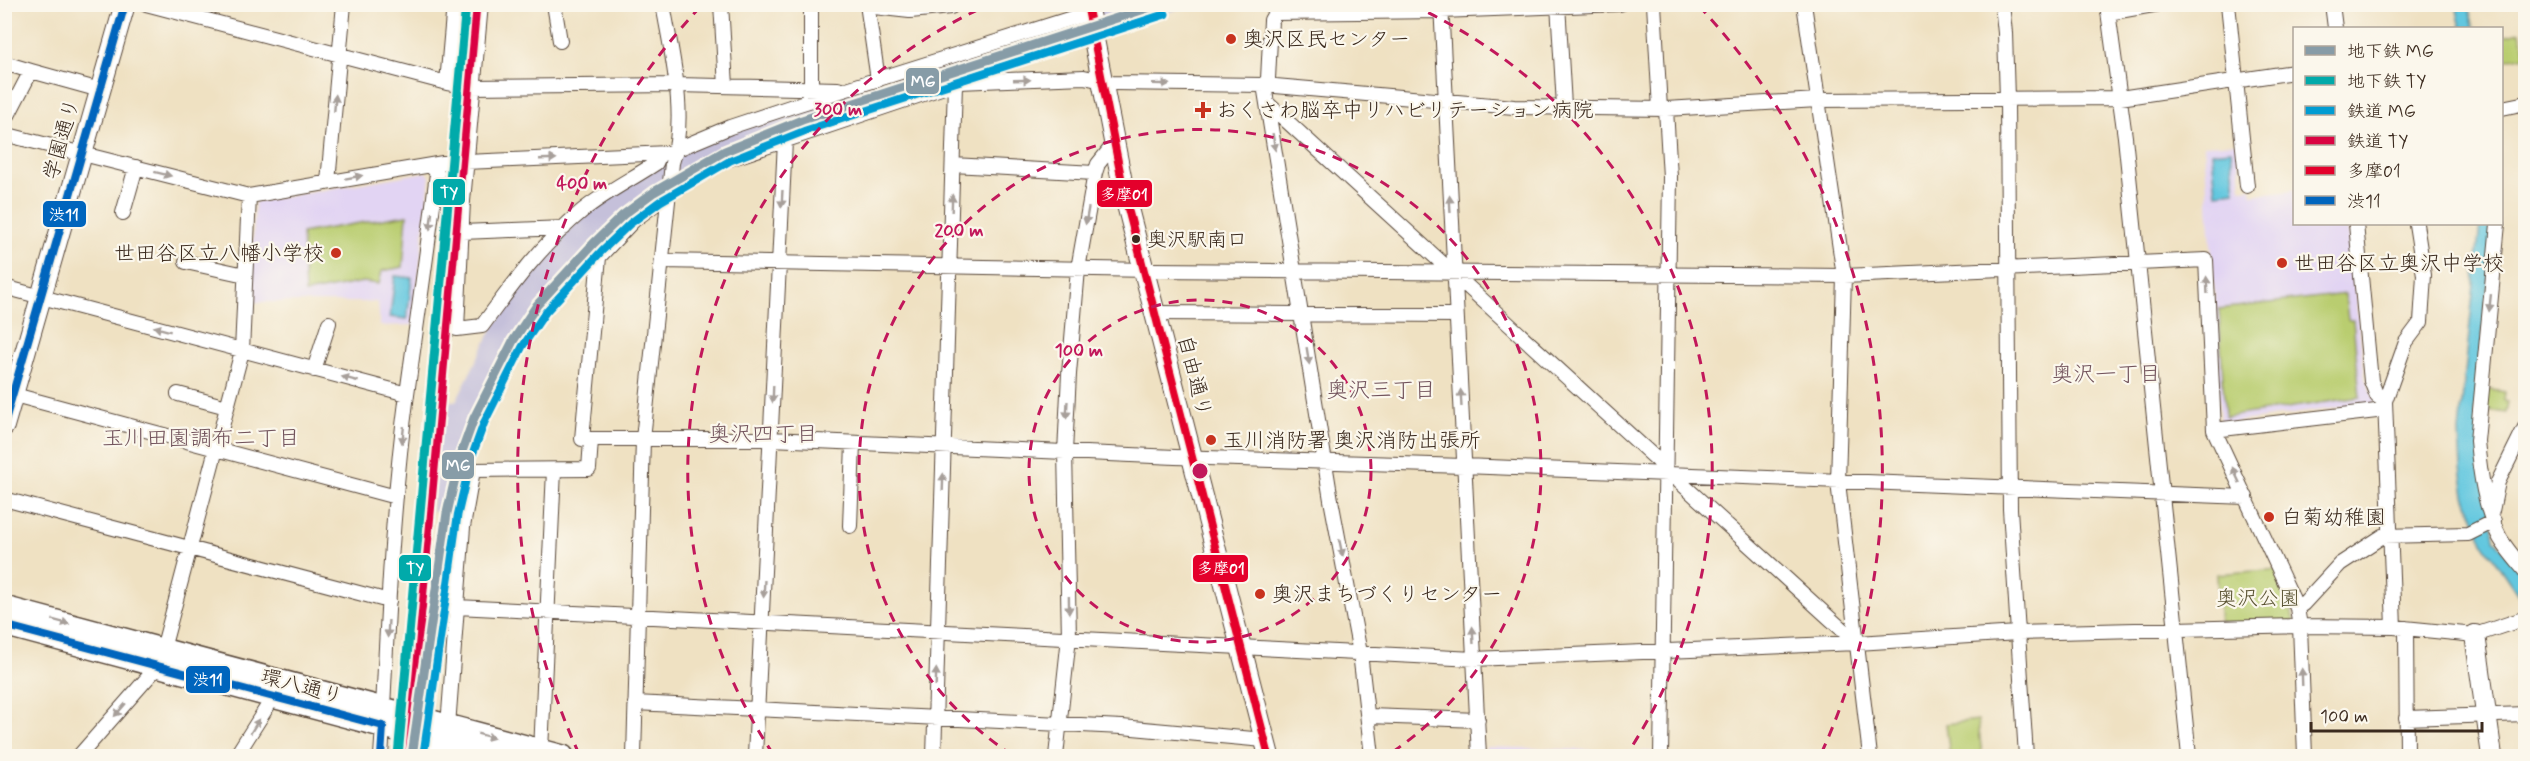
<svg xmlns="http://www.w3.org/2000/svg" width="2530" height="761" font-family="Mynerve,'Klee One',sans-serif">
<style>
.built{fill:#e2d4f3}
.industrial{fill:#c5c0da}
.green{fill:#b9cd70;stroke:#7a7c47;stroke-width:1.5}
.water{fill:#62c7df;stroke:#4e787e;stroke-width:1.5}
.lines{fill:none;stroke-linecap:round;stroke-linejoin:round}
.street-casing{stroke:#564537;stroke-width:16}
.secondary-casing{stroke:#564537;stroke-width:22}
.primary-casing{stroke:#564537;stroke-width:24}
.street{stroke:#fff;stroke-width:14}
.secondary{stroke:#fff;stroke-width:20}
.primary{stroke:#fff;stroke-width:21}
.bus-1-casing{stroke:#fbf7ec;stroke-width:12}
.bus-2-casing{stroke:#fbf7ec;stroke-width:12}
.bus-1{stroke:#e4002b;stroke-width:8}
.bus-2{stroke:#0065bd;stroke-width:8}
.rail-1-casing{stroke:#fbf7ec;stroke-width:14}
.rail-2-casing{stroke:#fbf7ec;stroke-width:14}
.rail-1{stroke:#009cd2;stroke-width:9}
.rail-2{stroke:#da0442;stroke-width:9}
.metro-1-casing{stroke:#fbf7ec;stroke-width:14}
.metro-2-casing{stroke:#fbf7ec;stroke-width:14}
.metro-1{stroke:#879ca7;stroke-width:9}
.metro-2{stroke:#01aaaa;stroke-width:9}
.oneway{fill:#a79f9a}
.ring{fill:none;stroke:#c2185b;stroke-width:3;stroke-dasharray:10 8}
.poi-dot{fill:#c8321e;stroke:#fbf7ec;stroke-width:2}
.bus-dot{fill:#3b2a1e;stroke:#fbf7ec;stroke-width:2}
.labels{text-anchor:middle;stroke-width:4.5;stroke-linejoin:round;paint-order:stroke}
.bus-label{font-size:20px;fill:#3b2a1e;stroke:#fbf7ec;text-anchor:start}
.poi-label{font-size:21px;fill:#3b2a1e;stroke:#fbf7ec;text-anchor:start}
.street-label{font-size:21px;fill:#3b2a1e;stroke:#fbf7ec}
.park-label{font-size:21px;fill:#5a5332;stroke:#fbf7ec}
.neighbourhood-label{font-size:22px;fill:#72535c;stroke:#fbf7ec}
.centre{fill:#c2185b;stroke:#fbf7ec;stroke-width:3}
.ring-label{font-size:18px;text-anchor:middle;font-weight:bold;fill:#c2185b;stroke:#fbf7ec;stroke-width:4.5;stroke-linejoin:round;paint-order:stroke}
.line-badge{stroke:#fbf7ec;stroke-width:2}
.badge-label{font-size:16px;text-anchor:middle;font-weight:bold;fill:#fff}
</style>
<rect width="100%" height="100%" fill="#fbf7ec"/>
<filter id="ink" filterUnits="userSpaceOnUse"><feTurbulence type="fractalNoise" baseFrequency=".0167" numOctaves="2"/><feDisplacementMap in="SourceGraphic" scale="12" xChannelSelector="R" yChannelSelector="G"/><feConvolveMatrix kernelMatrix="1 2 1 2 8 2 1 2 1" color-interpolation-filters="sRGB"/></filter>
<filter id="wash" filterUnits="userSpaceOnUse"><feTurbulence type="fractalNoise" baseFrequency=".008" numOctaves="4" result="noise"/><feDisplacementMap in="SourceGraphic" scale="24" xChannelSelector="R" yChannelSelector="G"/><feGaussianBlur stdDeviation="1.35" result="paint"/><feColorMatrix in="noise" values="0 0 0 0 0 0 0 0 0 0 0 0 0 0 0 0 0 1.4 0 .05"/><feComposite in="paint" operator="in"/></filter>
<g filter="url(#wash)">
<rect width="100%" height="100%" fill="#efe1c2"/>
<path class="built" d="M2238,143L2241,189L2251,188L2252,195L2294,190V224H2347L2365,379L2375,401L2370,408L2356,405L2220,424L2215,303L2204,145Z
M426,172L430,176L413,325L380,326L378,302H250L255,202Z
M1486,747L1655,752V756H1486Z"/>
<path class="industrial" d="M1097,5V4L1191,5L1105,33Z
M1080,18L1086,35L729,156L600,249L571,280L541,308L517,344L494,390L480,420L469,460L460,517L432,511L441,401H456L493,327L502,315L495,310L575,223L642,176L680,153L718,135Z"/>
<path class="green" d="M2521,32L2525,56L2502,61V36Z
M407,215L403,267L382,271L379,284L363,282L305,293L302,233Z
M2345,294L2348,320H2353L2360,397L2225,417L2219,309Z
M2485,389L2505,392L2504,401L2508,402L2506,413L2482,409Z
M2280,569L2294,621L2220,628L2217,574Z
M1978,720L1982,756H1950L1946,724Z"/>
<path class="water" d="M2456,5H2468L2474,28H2461Z
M2231,150L2235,191L2216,193L2212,152Z
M2480,224H2494L2475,410L2494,538L2525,579V605L2483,543L2465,495L2461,468L2459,432Z
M395,276L412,278L407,319L390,317Z"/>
</g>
<g filter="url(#ink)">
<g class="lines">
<g class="street-casing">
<path id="street" d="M146,4L447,83L472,87L678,85L838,89
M481,4L463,201L457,329L482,326C512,285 543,243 582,211C604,193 632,179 656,163L660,154
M554,4L560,41
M721,4L726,86
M867,4L878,80
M1441,4L1479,756
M1558,4L1564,106
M1654,4L1660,109
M1804,4L1844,276L1838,482L1870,756
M2002,4L2005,33L2007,99L2010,509L2026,756
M2107,4L2125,137L2189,756
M2228,4L2247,186
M2332,4L2335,28
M2108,13L2159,4
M4,63L31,71
M447,83L454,4
M811,87V4
M1267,103L1665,467
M2502,108L2526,103
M4,123L31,71L100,90
M4,134L249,196L443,163L668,153L730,127L796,105L1088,13
M953,165L1095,173
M328,182L344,4
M123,213L136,167
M2356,224L2371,381L2377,396L2385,401
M2498,224L2477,441C2480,472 2485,510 2500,538C2507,550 2517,561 2526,572
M462,232L564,228
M662,261L1151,270L1844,276L2206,260L2214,430L2297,608L2300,626L2305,756
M186,262L245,275
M4,287L407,394
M1154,313L1456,315
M314,370L329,323
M7,393L396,497
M178,394L227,407
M2214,430L2385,410
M1671,474L1857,643
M2246,497L1464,466L1175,457L771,439H582L599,257L634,220L670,193L727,160L959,82L1084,77L1112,83L1264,85L1514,107L1666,109L1818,100L2120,98L2294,72
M4,499L389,601
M2492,511L2498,482L2526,425
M850,526L853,443
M457,607L1474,659L1857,643L2018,633L2300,626L2394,627L2475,635L2526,618
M2297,608L2303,604L2340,564L2383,536L2468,534L2494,521
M2394,627L2385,401L2406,342L2421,322L2424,275L2416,224
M2406,628L2407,756
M163,649L242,351L249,196
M635,703L1122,727L1264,740
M383,708C388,604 393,498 407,394C417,321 428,247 437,173L430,165
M1369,716L1478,720
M2406,718L2526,714
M448,726L463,527L473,470L589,469L591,440
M541,751L554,470
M79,756L158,666
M236,756L274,696
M381,756L383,726
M634,756L643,439L672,163C688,116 671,52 663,4
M755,756L785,141
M934,756L955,84
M1056,756L1069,637L1065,452L1069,374L1078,269L1095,173L1098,164L1114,144
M1372,756L1360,653L1331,500L1264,85L1268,79L1271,20L1275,13L1441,11L1620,4
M1661,756L1670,177L1666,109"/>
</g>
<g class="secondary-casing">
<path id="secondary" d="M874,4L910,8L950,4
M1087,4L1125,197L1269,756
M4,426L125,4
M2475,635L2492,756"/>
</g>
<g class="primary-casing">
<path id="primary" d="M4,607L563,756
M4,625L493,756"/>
</g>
<use href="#street" class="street"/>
<use href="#secondary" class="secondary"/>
<use href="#primary" class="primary"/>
<g class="bus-1-casing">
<path id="bus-1" d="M1087,4L1125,197L1269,756"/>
</g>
<g class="bus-2-casing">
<path id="bus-2" d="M4,424L125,4
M4,625L383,726L381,756"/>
</g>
<use href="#bus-1" class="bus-1"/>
<use href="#bus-2" class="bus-2"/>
<g class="rail-1-casing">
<path id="rail-1" d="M423,756L457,515L470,460L484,422L522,346L545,312L602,250L630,223L660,201L730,160L806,130L1165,14"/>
</g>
<g class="rail-2-casing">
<path id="rail-2" d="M408,756L476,5"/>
</g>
<use href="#rail-1" class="rail-1"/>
<use href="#rail-2" class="rail-2"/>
<g class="metro-1-casing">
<path id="metro-1" d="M412,756L447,513L460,457L474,418L513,341L537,305L594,243L623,215L654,192L725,151L802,120L1160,4"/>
</g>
<g class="metro-2-casing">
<path id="metro-2" d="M398,756L466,4"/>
</g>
<use href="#metro-1" class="metro-1"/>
<use href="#metro-2" class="metro-2"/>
</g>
<defs><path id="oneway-solid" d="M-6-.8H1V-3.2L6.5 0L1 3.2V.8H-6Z" transform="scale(1.5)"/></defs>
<g class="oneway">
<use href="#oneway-solid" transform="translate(1022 80) rotate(-2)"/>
<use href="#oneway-solid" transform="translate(1161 84) rotate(1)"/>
<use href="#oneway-solid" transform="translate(335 103) rotate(-85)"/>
<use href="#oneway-solid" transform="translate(1274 142) rotate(81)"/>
<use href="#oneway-solid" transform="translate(548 159) rotate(-2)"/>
<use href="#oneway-solid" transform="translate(163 174) rotate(14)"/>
<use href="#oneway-solid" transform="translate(354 177) rotate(-10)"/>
<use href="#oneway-solid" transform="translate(782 199) rotate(93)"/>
<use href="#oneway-solid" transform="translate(952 203) rotate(-88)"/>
<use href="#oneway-solid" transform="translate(1450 204) rotate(-93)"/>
<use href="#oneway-solid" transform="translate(1087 216) rotate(100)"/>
<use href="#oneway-solid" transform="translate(431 221) rotate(97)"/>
<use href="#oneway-solid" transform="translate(2207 285) rotate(-93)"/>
<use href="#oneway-solid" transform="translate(2490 303) rotate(96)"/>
<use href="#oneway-solid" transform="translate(162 329) rotate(-165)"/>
<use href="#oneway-solid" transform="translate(1308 356) rotate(81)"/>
<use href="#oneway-solid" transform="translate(350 379) rotate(-165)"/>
<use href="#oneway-solid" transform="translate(773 394) rotate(92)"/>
<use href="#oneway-solid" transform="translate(1461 398) rotate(-93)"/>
<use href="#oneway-solid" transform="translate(1067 410) rotate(93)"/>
<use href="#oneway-solid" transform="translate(403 435) rotate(96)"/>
<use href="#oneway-solid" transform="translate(2236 475) rotate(-115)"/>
<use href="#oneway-solid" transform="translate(943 482) rotate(-88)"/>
<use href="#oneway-solid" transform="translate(1341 548) rotate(78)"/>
<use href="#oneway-solid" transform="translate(764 589) rotate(93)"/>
<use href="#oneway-solid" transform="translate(1069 605) rotate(89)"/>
<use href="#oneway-solid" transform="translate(61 622) rotate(15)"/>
<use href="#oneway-solid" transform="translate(388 629) rotate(93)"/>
<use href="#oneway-solid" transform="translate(1473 635) rotate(-93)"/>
<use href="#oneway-solid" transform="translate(936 677) rotate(-88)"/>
<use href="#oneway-solid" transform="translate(2302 677) rotate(-92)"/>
<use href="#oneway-solid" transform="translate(120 710) rotate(131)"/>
<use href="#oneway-solid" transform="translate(255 726) rotate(-58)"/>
<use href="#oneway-solid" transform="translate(486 736) rotate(15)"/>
</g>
</g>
<g class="ring">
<circle cx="1200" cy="471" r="171"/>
<path d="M1012 755A341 341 0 1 1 1388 755"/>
<path d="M773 754A512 512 0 0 1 988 5M1412 5A512 512 0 0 1 1627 754"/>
<path d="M579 754A682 682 0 0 1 701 6M1699 6A682 682 0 0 1 1821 754"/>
</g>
<g class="poi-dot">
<circle cx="1231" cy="39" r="6"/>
<path d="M1200 101h6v6h6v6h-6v6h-6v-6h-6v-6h6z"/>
<circle cx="336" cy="253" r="6"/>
<circle cx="2282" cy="263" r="6"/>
<circle cx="1211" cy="440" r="6"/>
<circle cx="2269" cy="517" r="6"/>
<circle cx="1260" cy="594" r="6"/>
</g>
<circle class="bus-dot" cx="1136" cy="239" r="5"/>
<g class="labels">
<g class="bus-label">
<text x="1147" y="246">奥沢駅南口</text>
</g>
<g class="poi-label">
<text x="1243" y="46">奥沢区民センター</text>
<text x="1216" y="117">おくさわ脳卒中リハビリテーション病院</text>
<text x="324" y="260" text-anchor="end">世田谷区立八幡小学校</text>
<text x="2294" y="270">世田谷区立奥沢中学校</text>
<text x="1223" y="447">玉川消防署 奥沢消防出張所</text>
<text x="2281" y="524">白菊幼稚園</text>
<text x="1272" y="601">奥沢まちづくりセンター</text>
</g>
<g class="street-label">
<text transform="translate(61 139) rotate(-74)" y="7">学園通り</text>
<text transform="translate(1195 376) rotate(76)" y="7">自由通り</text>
<text transform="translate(302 686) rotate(15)" y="7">環八通り</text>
</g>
<g class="park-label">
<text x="2258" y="605">奥沢公園</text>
</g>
<g class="neighbourhood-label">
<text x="2106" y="381">奥沢一丁目</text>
<text x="1381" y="397">奥沢三丁目</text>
<text x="763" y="441">奥沢四丁目</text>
<text x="201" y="445">玉川田園調布二丁目</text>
</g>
</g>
<circle cx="1200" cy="471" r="9" class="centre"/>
<g class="ring-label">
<text x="838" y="115">300 m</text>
<text x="582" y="189">400 m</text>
<text x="959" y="236">200 m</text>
<text x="1079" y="356">100 m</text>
</g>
<g class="line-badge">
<rect x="905" y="67" width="35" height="28" rx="6" fill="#879ca7"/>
<rect x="432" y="178" width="34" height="28" rx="6" fill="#01aaaa"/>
<rect x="1096" y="179" width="57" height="29" rx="6" fill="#e4002b"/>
<rect x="42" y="200" width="45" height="28" rx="6" fill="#0065bd"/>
<rect x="441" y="451" width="34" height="29" rx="6" fill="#879ca7"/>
<rect x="398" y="554" width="34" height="28" rx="6" fill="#01aaaa"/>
<rect x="1192" y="554" width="57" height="29" rx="6" fill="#e4002b"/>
<rect x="185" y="665" width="46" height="29" rx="6" fill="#0065bd"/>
</g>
<g class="badge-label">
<text x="923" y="87">MG</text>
<text x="449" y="198">TY</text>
<text x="1124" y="200">多摩01</text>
<text x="64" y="220">渋11</text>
<text x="458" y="471">MG</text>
<text x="415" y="574">TY</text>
<text x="1221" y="574">多摩01</text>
<text x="208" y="685">渋11</text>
</g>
<rect width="2530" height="761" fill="none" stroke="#fbf7ec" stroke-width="24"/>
<rect x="2293" y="27" width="210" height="198" fill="#fbf7ec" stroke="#aea59a" stroke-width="1.5"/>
<rect x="2305" y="46" width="30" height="9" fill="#879ca7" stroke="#aea59a" stroke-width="1.5"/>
<text x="2347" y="57" font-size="18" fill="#3b2a1e">地下鉄 MG</text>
<rect x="2305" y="76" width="30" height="9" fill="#01aaaa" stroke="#aea59a" stroke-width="1.5"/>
<text x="2347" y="87" font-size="18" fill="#3b2a1e">地下鉄 TY</text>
<rect x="2305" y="106" width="30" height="9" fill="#009cd2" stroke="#aea59a" stroke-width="1.5"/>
<text x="2347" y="117" font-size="18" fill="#3b2a1e">鉄道 MG</text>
<rect x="2305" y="136" width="30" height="9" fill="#da0442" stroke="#aea59a" stroke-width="1.5"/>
<text x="2347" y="147" font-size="18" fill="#3b2a1e">鉄道 TY</text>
<rect x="2305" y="166" width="30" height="9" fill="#e4002b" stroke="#aea59a" stroke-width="1.5"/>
<text x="2347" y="177" font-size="18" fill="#3b2a1e">多摩01</text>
<rect x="2305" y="196" width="30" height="9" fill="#0065bd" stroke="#aea59a" stroke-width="1.5"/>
<text x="2347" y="207" font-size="18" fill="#3b2a1e">渋11</text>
<path d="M2311 722v9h171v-9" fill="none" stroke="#3b2a1e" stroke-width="3"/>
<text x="2320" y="722" font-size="18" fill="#3b2a1e" stroke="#fbf7ec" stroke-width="4.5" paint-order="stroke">100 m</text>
</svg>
